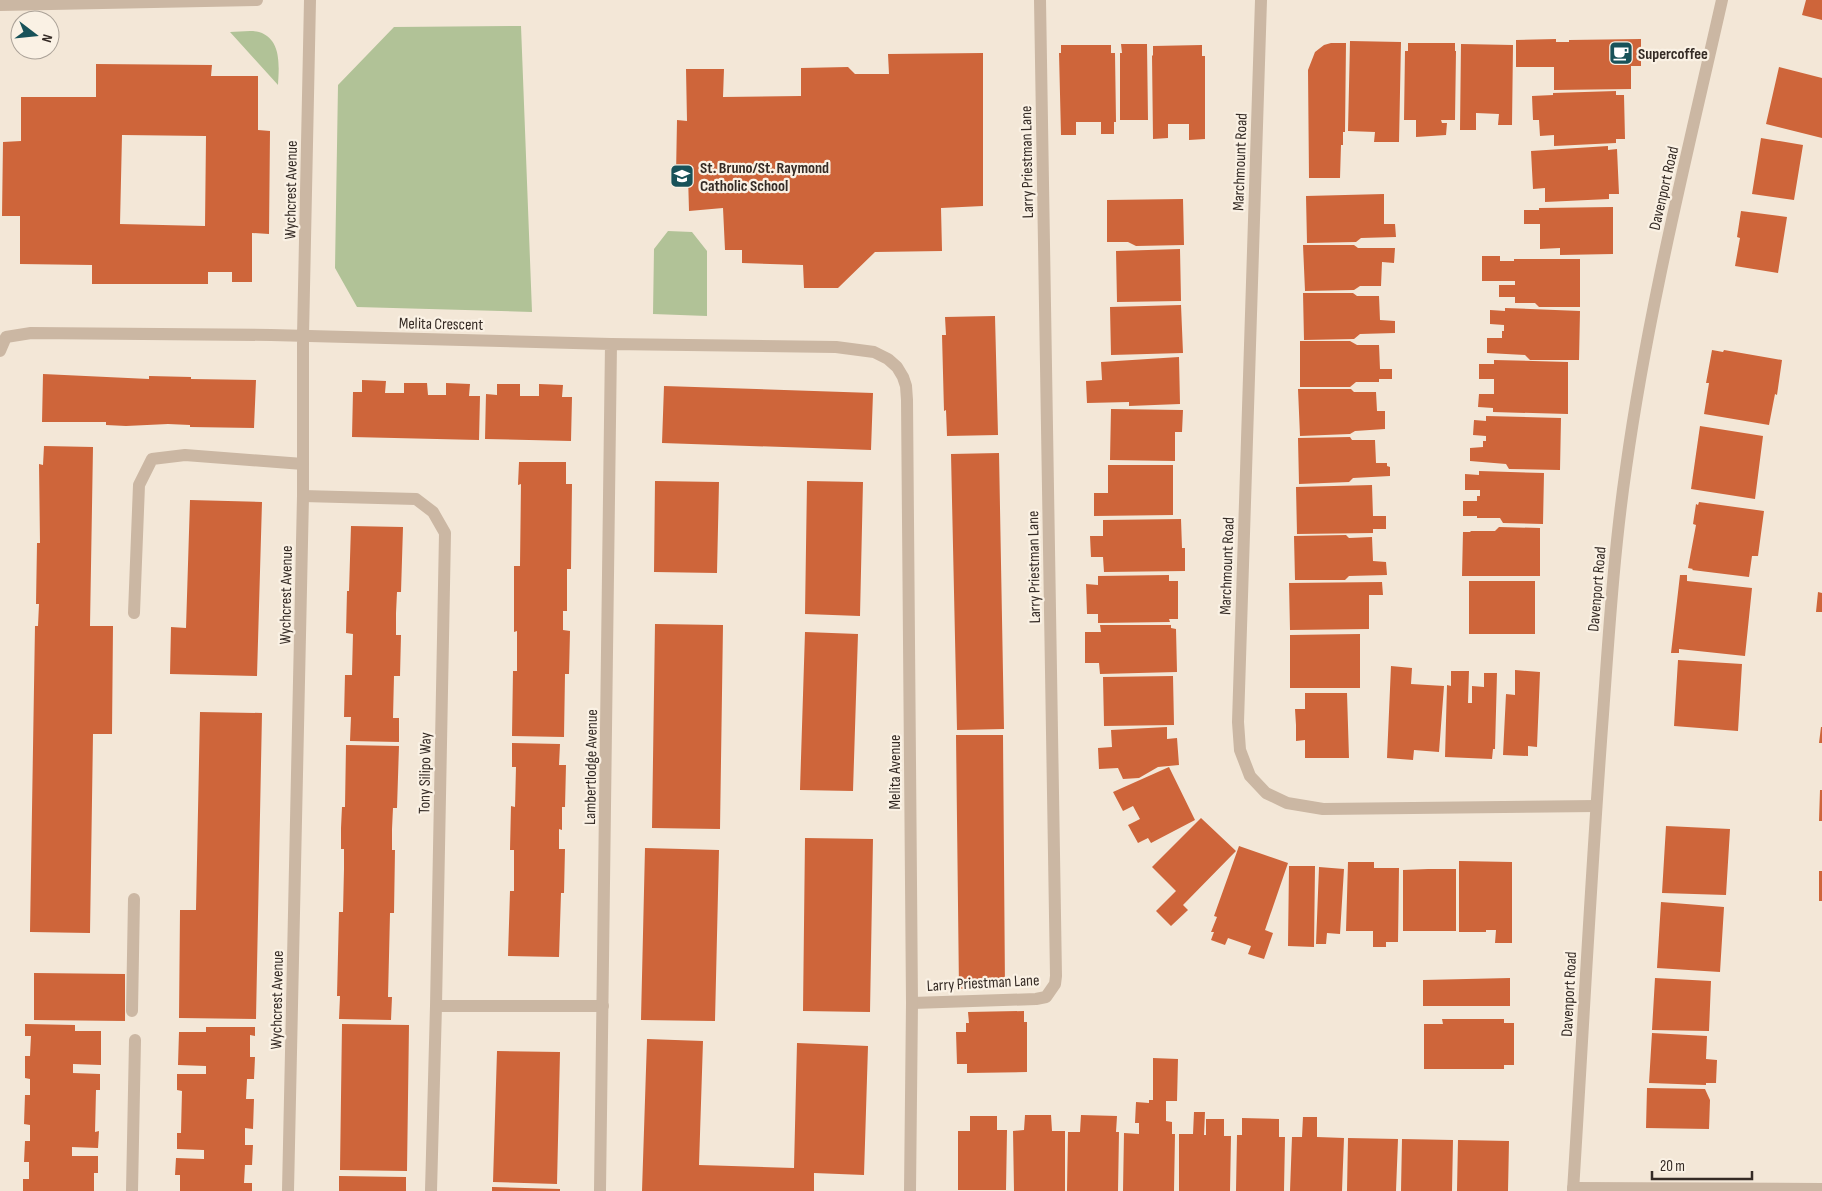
<svg xmlns="http://www.w3.org/2000/svg" width="1822" height="1191" font-family="'Sofia Sans Condensed',sans-serif">
<style>
.green{fill:#b1c297}
.building{fill:#ce653a;fill-rule:evenodd}
.lines{fill:none;stroke-linecap:round;stroke-linejoin:round}
.service{stroke:#cbb7a3;stroke-width:12}
.minor{stroke:#cbb7a3;stroke-width:12}
.tertiary{stroke:#cbb7a3;stroke-width:12}
.labels{text-anchor:middle;stroke-width:4.5;stroke-linejoin:round;paint-order:stroke}
.poi-label{font-size:16px;font-weight:bold;fill:#352b25;stroke:#faf1e4;text-anchor:start}
.street-label{font-size:16px;fill:#352b25;stroke:#faf1e4}
</style>
<rect width="100%" height="100%" fill="#f3e7d7"/>
<path class="green" d="M521,26L532,312L357,307L335,268L338,85L394,27Z
M230,32C239,32 251,30 259,32C282,39 279,67 278,85Z
M668,231L692,232L707,251V316L653,314L654,249Z"/>
<path class="building" d="M1806,0H1822V20L1802,15Z
M1556,39V42H1569V40L1641,39V66H1631V89L1554,90V67H1516V40Z
M1350,41L1401,42L1399,142H1374L1375,132L1348,131Z
M1331,43H1346L1345,132H1343V145H1341L1340,178H1309L1308,70L1315,52L1324,45Z
M1408,43H1455V51H1456L1455,120H1441L1442,123H1447L1446,135L1416,137V120H1404L1405,51H1408Z
M1121,44H1147L1148,120H1120V53H1122Z
M1461,44L1513,45L1512,125H1498L1499,114L1476,113V130H1460Z
M1061,45H1111V53H1115L1116,122H1114V134H1101V122H1076V135H1061L1059,53H1061Z
M1202,45V56H1205V139L1189,140V124H1168V138L1153,139L1152,55L1153,56V46Z
M983,53V206L941,208L942,251L875,252L838,288H804L803,265L742,263V250H725L723,208L689,211L688,175H676L677,120L687,121L686,69H724L723,97L801,96V68L848,67L855,74H889L888,54Z
M96,64L212,65L211,76H258V130L270,131L269,234L252,233V282H232V272H208V284H92V265L20,264V216H2L3,142L21,141V97H96ZM122,135L206,136L205,226L120,224Z
M1779,67L1822,78V138L1766,124Z
M1616,91V95H1624L1625,139H1616V143L1554,146V135L1540,136L1539,120H1533L1532,96L1553,95V93Z
M1761,138L1803,145L1794,200L1752,194Z
M1608,146V150L1617,149L1619,194H1609V199L1545,202V188L1533,189L1531,151Z
M1384,194V224H1395L1396,237L1361,238L1356,242L1307,243L1306,196Z
M1183,199L1184,245L1136,246L1128,242H1107V200Z
M1613,207V254L1560,255V248L1540,249V224H1524V210H1539V208Z
M1741,211L1787,217L1778,273L1735,266L1740,238L1737,237Z
M1303,245H1354L1358,248H1395L1394,263L1382,262L1381,286H1360L1354,290L1305,291Z
M1180,249L1181,301L1117,302L1116,251Z
M1482,256H1500V261H1514V259H1580V307H1539L1535,303H1515V297H1499V285H1515V281H1482Z
M1303,293H1353L1357,296H1379L1380,320L1395,321V333L1360,334L1354,339L1304,340Z
M1181,305L1183,353L1111,355L1110,307Z
M1505,308L1580,311L1579,360H1530L1525,355L1487,353V338H1502V331H1504V325L1490,324V310L1505,311Z
M995,316L998,435L947,436L946,410L944,411L942,335H946L945,317Z
M1300,341H1350L1357,345H1379L1380,369H1392V379H1379V382H1356L1350,387H1300Z
M1712,350L1723,352L1724,350L1782,360L1777,395L1775,394L1769,425L1704,414L1709,383H1706Z
M1179,357L1180,404L1129,406V402L1087,403L1086,381L1102,380L1101,362Z
M1494,360L1568,362V414L1493,412V408L1478,407L1479,394H1494V379H1479V364H1494Z
M43,374L149,379V376L191,377V379L256,380L254,428L190,427V425L168,424L126,426L106,425V422H42Z
M362,380L386,381L385,393H404V383H427L428,395H446V383L470,384L469,396H480L479,440L352,437L353,392H362Z
M497,384H520V396H539V384L563,385L562,397H572L571,441L485,439L486,394L497,395Z
M664,386L873,393L871,450L662,443Z
M1298,389H1351L1354,392H1376L1377,411H1385V429L1355,431L1350,434L1300,436Z
M1111,409L1183,410L1182,432H1175V461L1110,460Z
M1486,416L1561,418L1560,470L1509,469L1506,464L1470,461V448L1483,447V441H1486V436L1473,435L1474,420L1486,421Z
M1700,426L1763,436L1755,499L1691,489Z
M1350,437L1352,440H1375L1376,463H1387V466L1390,467V476L1353,478L1349,482L1299,484L1298,438Z
M44,446L93,447L90,626H113L112,734H93L90,933L30,932L35,626H38L39,604H36L37,543H40L39,464L43,465Z
M999,453L1004,729L957,730L951,454Z
M519,462H566V484H572L571,569H567V611H563V630L570,631L569,674H565L564,737L512,736L513,671H517V631L514,632V566H520L521,484L518,485Z
M1108,465H1173V515L1094,516V493H1108Z
M1479,471L1544,473L1543,524L1503,523L1500,518H1477V516H1463V501H1477V496H1480V490H1465V474L1479,475Z
M655,481L719,482L717,573L654,572Z
M807,481L863,482L860,616L805,614Z
M1372,485L1373,516H1386V529H1373V533L1297,534L1296,487Z
M190,500L262,502L257,676L170,674L171,627L186,628Z
M1699,502L1764,511L1758,556H1752L1749,577L1692,570L1693,569L1688,568L1696,525L1693,524L1696,504L1698,505Z
M1181,519L1182,548H1185V571L1104,572L1103,557H1091L1090,536H1103V520Z
M351,526L403,527L401,592H397L396,613V635H401L400,676H394L393,718H399V742L350,741L351,717H344L345,675H352L353,634L346,633L347,591H349Z
M1499,527L1540,528V576H1462L1463,532H1470L1471,531H1495Z
M1346,535L1349,538L1372,537L1373,561L1386,562L1387,575L1349,576L1345,580H1295L1294,536Z
M1169,575V581H1178V619H1169L1170,622L1098,623V614H1087L1086,584L1098,585V576Z
M1680,575H1687V581L1752,588L1745,656L1679,649V653H1671Z
M1469,581H1535V634H1469Z
M1382,582L1383,595H1369V629L1290,630L1289,583Z
M1818,592L1822,593V612H1816Z
M655,624L723,625L720,829L652,828Z
M1100,625H1171V628L1176,629L1177,672L1100,674L1099,663H1085V632H1101Z
M805,632L858,634L853,791L800,790Z
M1360,634V688H1290V635Z
M1678,660L1742,664L1738,731L1674,726Z
M1391,666L1412,668L1411,684L1444,686L1439,752L1414,750L1413,760L1387,758Z
M1515,670L1540,672L1537,747L1528,746V756L1503,755L1506,694L1515,695Z
M1451,671H1469L1468,703H1472V686L1484,687V673H1497L1495,749H1493L1492,759L1445,757L1447,685L1451,686Z
M1173,676L1174,725L1104,726L1103,677Z
M1305,693H1347L1349,758H1305V740L1296,741V725L1295,709H1305Z
M200,712L262,713L256,1019L179,1018L180,910H196Z
M1167,727V739L1177,738L1179,765L1158,767L1139,778L1123,779L1118,768L1099,769L1098,748L1112,747L1111,730Z
M1821,727H1822V743H1819Z
M956,735H1003L1005,989H959Z
M512,743L560,744L559,765H566L565,807H562V830L559,829V849H565L564,893H561L559,957L508,956L510,891H514V850H510L511,806L515,807L516,767H512Z
M346,745L399,746L397,808H393L392,829V850H395L394,913H390L389,956L388,997H392L391,1020L339,1019L340,996H337L339,912H343L344,869V849H341V828L342,807H345Z
M1169,767L1195,820L1151,843L1148,838L1138,843L1128,825L1140,819L1133,806L1123,811L1113,792Z
M1820,790H1822V821H1819Z
M1201,818L1236,851L1183,905L1188,910L1171,926L1156,911L1176,891L1152,867Z
M1666,826L1730,829L1726,895L1662,893Z
M805,838L873,839L870,1012L803,1011Z
M1239,846L1288,863L1265,930L1273,933L1264,959L1248,954L1251,946L1228,938L1225,945L1211,940L1214,932H1211L1217,917L1214,916Z
M645,848L719,850L715,1021L641,1020Z
M1459,861L1512,862V943H1495L1496,930H1486V932H1459Z
M1348,862H1374V868H1399L1398,942H1386V947H1373V931H1346Z
M1289,866H1315L1314,947L1288,946Z
M1319,867L1344,869L1340,934L1327,933L1326,944H1316Z
M1428,869H1456V931H1403V870Z
M1819,871H1822V901H1819Z
M1661,902L1724,907L1720,972L1657,968Z
M34,973L125,974V1021L34,1020Z
M1510,978V1006H1423V980Z
M1655,978L1711,981L1709,1031L1652,1030Z
M1024,1011V1022H1027V1072L967,1073V1064H957L956,1032H966V1023H969L968,1012Z
M1442,1019H1504V1023H1514V1065H1504V1069H1424V1024H1443Z
M25,1024L75,1025V1031H101V1065L73,1064V1073L100,1074V1090H96L95,1132L99,1131L98,1148L72,1147V1156H98V1173H94V1191H23V1179H29V1162H24L25,1141H30V1125L24,1124L25,1095H30V1079L25,1078V1056H30L31,1036H25Z
M342,1024L409,1025L407,1171L340,1170Z
M206,1027H255V1036L250,1035V1057H255L254,1079H247L246,1099H254L253,1129L245,1128V1145H253L252,1165H245L244,1183H252V1191H180V1175H175L176,1158L204,1159V1150L177,1149V1133H181L182,1091L177,1090V1074H206V1066L178,1065L179,1032H206Z
M1652,1033L1707,1036L1706,1059L1717,1060L1716,1083H1706V1085L1649,1083Z
M647,1039L703,1041L699,1165L794,1168L797,1043L868,1046L864,1175L814,1173V1191H642Z
M497,1051L560,1052L557,1184L493,1182Z
M1153,1058L1178,1059L1177,1101H1166V1121L1172,1122V1134H1175L1174,1191H1123L1124,1133L1139,1134V1123H1135L1136,1102L1149,1103V1100H1153Z
M1647,1088L1705,1089L1710,1100L1709,1129L1646,1128Z
M1194,1112H1205L1204,1135H1206V1119H1224V1136H1231L1230,1191H1179V1134H1193Z
M1025,1115H1051L1052,1131H1065V1191H1014L1013,1131L1024,1130Z
M1081,1115L1117,1116L1116,1132H1119L1118,1191H1067L1068,1132H1080Z
M970,1116H997V1130H1007L1006,1190H958V1131H970Z
M1303,1117H1317V1137L1344,1138L1342,1191H1290L1292,1137H1302Z
M1242,1118L1279,1119V1137H1285L1284,1191H1236L1237,1135H1242Z
M1348,1138L1398,1139L1396,1191H1347Z
M1402,1139L1453,1140L1452,1191H1401Z
M1458,1140L1509,1141L1508,1191H1457Z
M339,1176L406,1177V1191H339Z
M492,1187L560,1189V1191H492Z"/>
<g class="lines">
<path class="service" d="M303,496L416,499L433,512L445,533L436,1006H603
M134,613L139,485L152,459L185,455L303,464
M912,1003L1036,999L1046,997L1055,984L1056,976L1040,0
M132,1011L134,899
M132,1191L135,1040
M431,1191L436,1006"/>
<path class="minor" d="M1261,0L1238,722L1240,750L1250,776L1266,793L1287,803L1323,809L1596,806
M0,5L257,0
M0,351L6,337L31,333L271,335L611,344L836,347L874,352L888,359L897,367L903,377L906,386L907,400L912,1003L910,1191
M1573,1188L1822,1189
M288,1191L303,496V336L310,0
M600,1191L611,344"/>
<path class="tertiary" d="M1573,1191C1583,1032 1591,873 1603,714C1609,632 1614,550 1626,468C1648,310 1687,155 1722,0"/>
</g>
<defs>
<g id="cafe-square" transform="scale(1.25)"><rect x="-9" y="-9" width="18" height="18" rx="4" fill="#185259" stroke="#faf1e4"/><path d="M-5.5-4.5H6V0H3Q3 3.5 0 3.5H-2.5Q-5.5 3.5-5.5 0ZM3-3.2v2h1.7v-2ZM-6 4.5H4V6H-6Z" fill="#fff"/></g>
<g id="school-square" transform="scale(1.25)"><rect x="-9" y="-9" width="18" height="18" rx="4" fill="#185259" stroke="#faf1e4"/><path d="M0-5L7-2L0 1L-7-2ZM-4 1L0 2.5L4 1V4Q0 6-4 4Z" fill="#fff"/></g>
</defs>
<g fill-rule="evenodd">
<use href="#cafe-square" x="1621" y="53"/>
<use href="#school-square" x="682" y="176"/>
</g>
<g class="labels">
<g class="poi-label">
<text x="1638" y="59">Supercoffee</text>
<text x="700" y="173">St. Bruno/St. Raymond<tspan x="700" dy="18">Catholic School</tspan></text>
</g>
<g class="street-label">
<text transform="translate(1026 162) rotate(-91)" y="6">Larry Priestman Lane</text>
<text transform="translate(1239 162) rotate(-88)" y="6">Marchmount Road</text>
<text transform="translate(1663 188) rotate(-77)" y="6">Davenport Road</text>
<text transform="translate(290 190) rotate(-89)" y="6">Wychcrest Avenue</text>
<text transform="translate(441 323) rotate(1)" y="6">Melita Crescent</text>
<text transform="translate(1226 566) rotate(-88)" y="6">Marchmount Road</text>
<text transform="translate(1033 567) rotate(-91)" y="6">Larry Priestman Lane</text>
<text transform="translate(1596 589) rotate(-85)" y="6">Davenport Road</text>
<text transform="translate(285 595) rotate(-89)" y="6">Wychcrest Avenue</text>
<text transform="translate(590 767) rotate(-89)" y="6">Lambertlodge Avenue</text>
<text transform="translate(894 772) rotate(-90)" y="6">Melita Avenue</text>
<text transform="translate(424 773) rotate(-89)" y="6">Tony Silipo Way</text>
<text transform="translate(983 982) rotate(-3)" y="6">Larry Priestman Lane</text>
<text transform="translate(1568 994) rotate(-87)" y="6">Davenport Road</text>
<text transform="translate(276 1000) rotate(-89)" y="6">Wychcrest Avenue</text>
</g>
</g>
<g transform="translate(35 35) rotate(106)"><circle r="24" fill="#faf1e4" stroke="#aba298"/>
<path d="M0-4L9 19L0 12L-9 19Z" fill="#185259"/>
<text y="-8" font-size="14" font-weight="bold" text-anchor="middle" fill="#352b25">N</text>
</g>
<path d="M1652 1171v8h100v-8" fill="none" stroke="#352b25" stroke-width="2.5"/>
<text x="1660" y="1171" font-size="15" fill="#352b25" stroke="#faf1e4" stroke-width="4" paint-order="stroke">20 m</text>
</svg>
